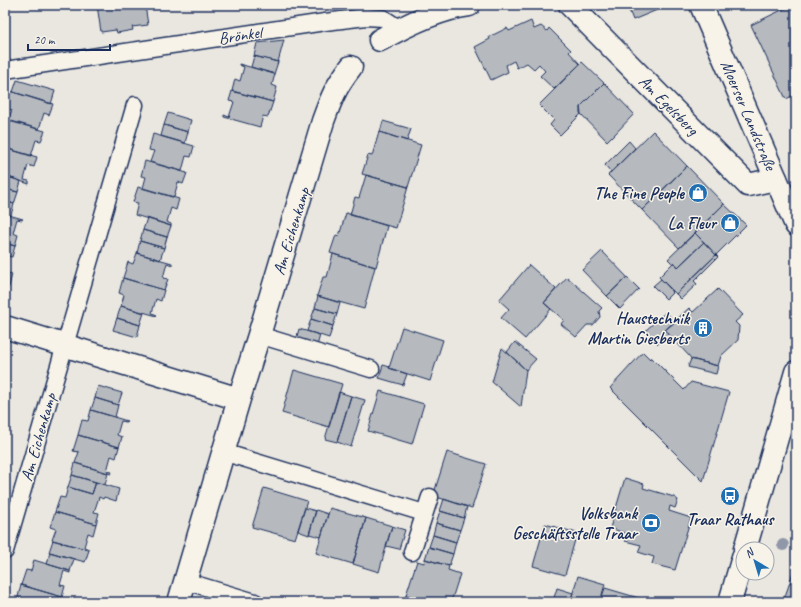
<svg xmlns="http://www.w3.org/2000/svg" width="801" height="607" font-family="Caveat,sans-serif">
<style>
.building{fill:#b6babf;stroke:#1b2f5e}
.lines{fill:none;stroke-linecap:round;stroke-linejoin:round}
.lane-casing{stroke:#1b2f5e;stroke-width:19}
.street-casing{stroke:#1b2f5e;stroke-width:25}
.secondary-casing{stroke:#1b2f5e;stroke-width:25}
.lane{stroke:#f7f3e8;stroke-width:16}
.street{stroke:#f7f3e8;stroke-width:22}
.secondary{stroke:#f7f3e8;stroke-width:22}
.tree{fill:#9097a8}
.labels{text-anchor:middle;stroke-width:3;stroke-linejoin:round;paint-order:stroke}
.street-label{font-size:17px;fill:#1b2f5e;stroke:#f7f3e8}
.poi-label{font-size:17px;font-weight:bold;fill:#1b2f5e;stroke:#f7f3e8;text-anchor:end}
</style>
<rect width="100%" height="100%" fill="#eae7e0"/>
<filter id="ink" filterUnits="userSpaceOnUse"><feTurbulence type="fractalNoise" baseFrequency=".025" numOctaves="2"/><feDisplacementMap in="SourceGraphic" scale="8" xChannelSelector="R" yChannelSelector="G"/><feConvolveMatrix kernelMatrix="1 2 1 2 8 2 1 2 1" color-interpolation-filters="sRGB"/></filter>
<g filter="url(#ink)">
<path class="building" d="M97,5H145L148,25L132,27L133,30L117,33L116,30L101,32Z
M627,5H669L633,20Z
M792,5L796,13V94L786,99L751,25Z
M531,21L534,29L541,26L547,31L549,28L571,50L569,52L580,64L554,89L540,76L545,71L539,64L534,69L527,63L517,68L514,61L506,65L508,72L491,80L475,47L490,39L489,37L507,28L509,31Z
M284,40L278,62L254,56L257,43Z
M254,56L278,62L274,74L251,67Z
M582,62L604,83L580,107L581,114L560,135L550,125L554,120L539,105Z
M239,64L275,74L272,85L277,87L273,102L232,91L235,79L240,81L244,67L239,65Z
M17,80L55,91L51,104L13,92Z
M604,83L634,114L614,135H615L613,137L612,136L607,141L580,113V107Z
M10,91L53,104L49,115L44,113L39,129L8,120L12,110L6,108Z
M232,91L273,102L268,117L263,116L260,127L224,117V115L229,117L234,102L229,101Z
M168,113L191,120L188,132L164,125Z
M5,120L45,131L41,141L36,140L31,156L5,148Z
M383,121L411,129L407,141L380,132Z
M164,125L188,132L185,143L161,136Z
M653,131L687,166L642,210L608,175Z
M379,132L421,145L408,187L362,174L368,155L372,156Z
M153,134L194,146L191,157L186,156L182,171L150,162L154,151L149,150Z
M629,141L635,148L611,172L605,165Z
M5,148L37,157L34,167L28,165L24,180L29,181V184L5,176Z
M145,161L187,173L183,184L178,182L174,197L143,188L146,177L141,176Z
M687,166L724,204L679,248L642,210Z
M366,175L408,187L396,228L350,215L355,197L359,198Z
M5,176L21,181L18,192L5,189Z
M138,187L179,199L176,210L171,208L167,222L171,224V226L135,215L138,203L133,202Z
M5,189L18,192L14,204L5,201Z
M5,201L14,204L11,215L5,214Z
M724,204L746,225L716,255L695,233Z
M346,213L387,226L376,267L330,253L336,235L339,236Z
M5,214L23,219L22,220L17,219L13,233L18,235L15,246L5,243Z
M147,218L171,226L167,237L143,230Z
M143,230L167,237L164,248L140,241Z
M695,233L704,242L678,267L674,262L673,264L668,259Z
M140,241L164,248L160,260L137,253Z
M704,242L716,255L676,294L659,277L674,262L678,267Z
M5,243L15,246L12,257L7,256L5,262Z
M602,251L627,277L607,296L582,270Z
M137,253L172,263V265L167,263L163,278L168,279L164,290L123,278L128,262L133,264Z
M333,254L375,267L364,309L317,296L323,277H327Z
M716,255L718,257L694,281L697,284L681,299L676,294Z
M529,265L556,289L544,303L551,309L525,339L501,318L509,309L499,300Z
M5,272L12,274L9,287L5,285Z
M567,277L602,308L599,311L600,317L593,325H587L576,337L561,324L564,320L544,303Z
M627,277L639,289L620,309L607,296Z
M123,278L164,290L161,301L156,299L152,313L157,315V316L121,306L124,295L119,293Z
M661,279L673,292L666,299L653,286Z
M718,289L743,315L735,322L739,326L738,340L721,356L718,366L691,359L690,357L665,330L689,308L693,312Z
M318,296L340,303L337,314L315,308Z
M121,306L144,313L140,325L117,318Z
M315,308L337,314L333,326L311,319Z
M666,312L675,322L665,330L669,333L658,344L645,331Z
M117,318L140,325L137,337L113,330Z
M311,319L333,326L329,338L307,331Z
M402,327L443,340L430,381L389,368Z
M299,329L320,335L317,346L296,340Z
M515,342L536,359L526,370L507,352Z
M502,348L526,370L521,407L492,382Z
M643,352L650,359L651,357L684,390L691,382L729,392L703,481L610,388Z
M691,359L718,366L716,374L688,367Z
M383,365L390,367L389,368L407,374L403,385L379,378Z
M294,370L342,384L329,427L282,413Z
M98,386L122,393L118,405L95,398Z
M380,391L424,404L412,444L368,431Z
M339,392L351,396L337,442L325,439Z
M351,396L365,400L351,447L337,442Z
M95,398L118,405L115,417L91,410Z
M91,410L127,421L126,422L121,421L117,435L122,437L119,447L78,435L82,420L88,421Z
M78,435L119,447L116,458L111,456L107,471L112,472L111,474L75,463L79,452L73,451Z
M447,452L486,464L472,508L433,496Z
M75,463L108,473L105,485L72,475Z
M72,475L96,482L92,494L68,487Z
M625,478L644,484L643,488L674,497L678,500L675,508L670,506L669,511L691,518L675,570L652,564L654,557L638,552L641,545L625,541L627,534L610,528Z
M96,482L119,489L116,501L104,497L103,499L99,497L94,512L99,513L96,524L55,512L60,497L65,498L68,487L92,494Z
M264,488L307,501L295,539L252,527Z
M444,499L467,507L464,518L440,511Z
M305,508L316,511L309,535L298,531Z
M330,508L366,518L353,564L316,553Z
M316,510L328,514L321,537L309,534Z
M440,511L464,518L460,530L436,523Z
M55,512L96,524L93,535L88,533L84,547L89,549V550L52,540L56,529L50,527Z
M366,518L392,526L379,572L353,564Z
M436,523L460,530L456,542L433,535Z
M545,524L577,533L565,575L533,566Z
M392,526L405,530L399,549L386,546Z
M433,535L456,542L453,554L429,547Z
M53,540L89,550L85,562L49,552Z
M429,547L453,554L449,566L425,559Z
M50,552L74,559L70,571L47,564Z
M425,559L449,566L448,570L460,574L451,602H430L406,595L417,561L424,563Z
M34,560L70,571V573L64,571L60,585L65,586L62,597L21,585L26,570L31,571Z
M796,561V584L790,582Z
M578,576L605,584L600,602H570Z
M790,582L796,584V602H783Z
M21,585L62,597L61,602H22L17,601Z
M557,588L573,593L570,602H556L553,601Z
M605,588L649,601L650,597L666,602H600Z
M406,595L430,602H404Z
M537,596L553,601L556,602H536Z"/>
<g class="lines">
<g class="lane-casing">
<path id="lane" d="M5,70L325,22L366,17L383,18L400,29
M259,335L371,369
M223,452L424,513
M5,551L135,105
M412,552L430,497
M185,581L255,602"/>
</g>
<g class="street-casing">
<path id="street" d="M570,5L748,185L776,179
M380,40C406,25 440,9 469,5
M5,327L239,399
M179,602L239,399L259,335L323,121C331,99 336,86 351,67"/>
</g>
<g class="secondary-casing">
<path id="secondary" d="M701,5L796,225
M745,549L796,372
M730,602L743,557"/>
</g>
<use href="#lane" class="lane"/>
<use href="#street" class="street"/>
<use href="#secondary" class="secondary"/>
</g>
<circle class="tree" cx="783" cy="545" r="6"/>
</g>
<defs>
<g id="shop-disc" transform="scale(1)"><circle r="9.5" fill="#1f6fb2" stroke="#f7f3e8"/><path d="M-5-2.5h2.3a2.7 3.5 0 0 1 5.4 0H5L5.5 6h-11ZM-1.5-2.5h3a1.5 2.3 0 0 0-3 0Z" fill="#fff"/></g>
<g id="building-disc" transform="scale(1)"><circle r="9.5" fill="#1f6fb2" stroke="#f7f3e8"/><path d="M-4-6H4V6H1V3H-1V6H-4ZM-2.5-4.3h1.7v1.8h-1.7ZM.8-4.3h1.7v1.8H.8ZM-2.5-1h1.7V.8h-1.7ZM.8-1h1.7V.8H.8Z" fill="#fff"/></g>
<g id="bus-disc" transform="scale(1)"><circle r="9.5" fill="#1f6fb2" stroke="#f7f3e8"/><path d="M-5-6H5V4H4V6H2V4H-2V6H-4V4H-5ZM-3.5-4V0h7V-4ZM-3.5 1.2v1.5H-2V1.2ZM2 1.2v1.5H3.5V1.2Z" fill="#fff"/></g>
<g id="bank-disc" transform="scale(1)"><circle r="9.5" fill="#1f6fb2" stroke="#f7f3e8"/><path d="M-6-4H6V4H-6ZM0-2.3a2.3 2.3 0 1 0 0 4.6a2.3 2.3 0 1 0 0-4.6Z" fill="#fff"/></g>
</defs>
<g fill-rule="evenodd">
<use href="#shop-disc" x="698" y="193"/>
<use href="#shop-disc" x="730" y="223"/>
<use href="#building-disc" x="703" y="328"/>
<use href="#bus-disc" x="730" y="496"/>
<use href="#bank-disc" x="651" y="523"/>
</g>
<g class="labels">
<g class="street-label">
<text transform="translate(240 35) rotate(-9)" y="6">Brönkel</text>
<text transform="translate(669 105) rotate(45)" y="6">Am Egelsberg</text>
<text transform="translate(749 115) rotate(67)" y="6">Moerser Landstraße</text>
<text transform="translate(291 231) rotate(-73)" y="6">Am Eichenkamp</text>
<text transform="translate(38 437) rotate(-74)" y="6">Am Eichenkamp</text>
</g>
<g class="poi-label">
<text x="684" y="199">The Fine People</text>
<text x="716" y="229">La Fleur</text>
<text x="689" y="324">Haustechnik<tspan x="689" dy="20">Martin Giesberts</tspan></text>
<text x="637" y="519">Volksbank<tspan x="637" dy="20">Geschäftsstelle Traar</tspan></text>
<text x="730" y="525" text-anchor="middle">Traar Rathaus</text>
</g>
</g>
<rect width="801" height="607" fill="none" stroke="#f7f3e8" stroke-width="20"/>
<rect x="10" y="10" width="781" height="587" fill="none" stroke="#1b2f5e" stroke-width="1.5" filter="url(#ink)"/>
<g transform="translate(755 561) rotate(322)"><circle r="19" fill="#f7f3e8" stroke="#9fa5b1"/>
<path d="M0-3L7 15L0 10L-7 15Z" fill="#1f6fb2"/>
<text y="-6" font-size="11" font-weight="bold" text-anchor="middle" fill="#1b2f5e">N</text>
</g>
<path d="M28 44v6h82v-6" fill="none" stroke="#1b2f5e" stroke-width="2"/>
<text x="34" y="44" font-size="12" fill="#1b2f5e" stroke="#f7f3e8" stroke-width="3" paint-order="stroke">20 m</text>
</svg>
